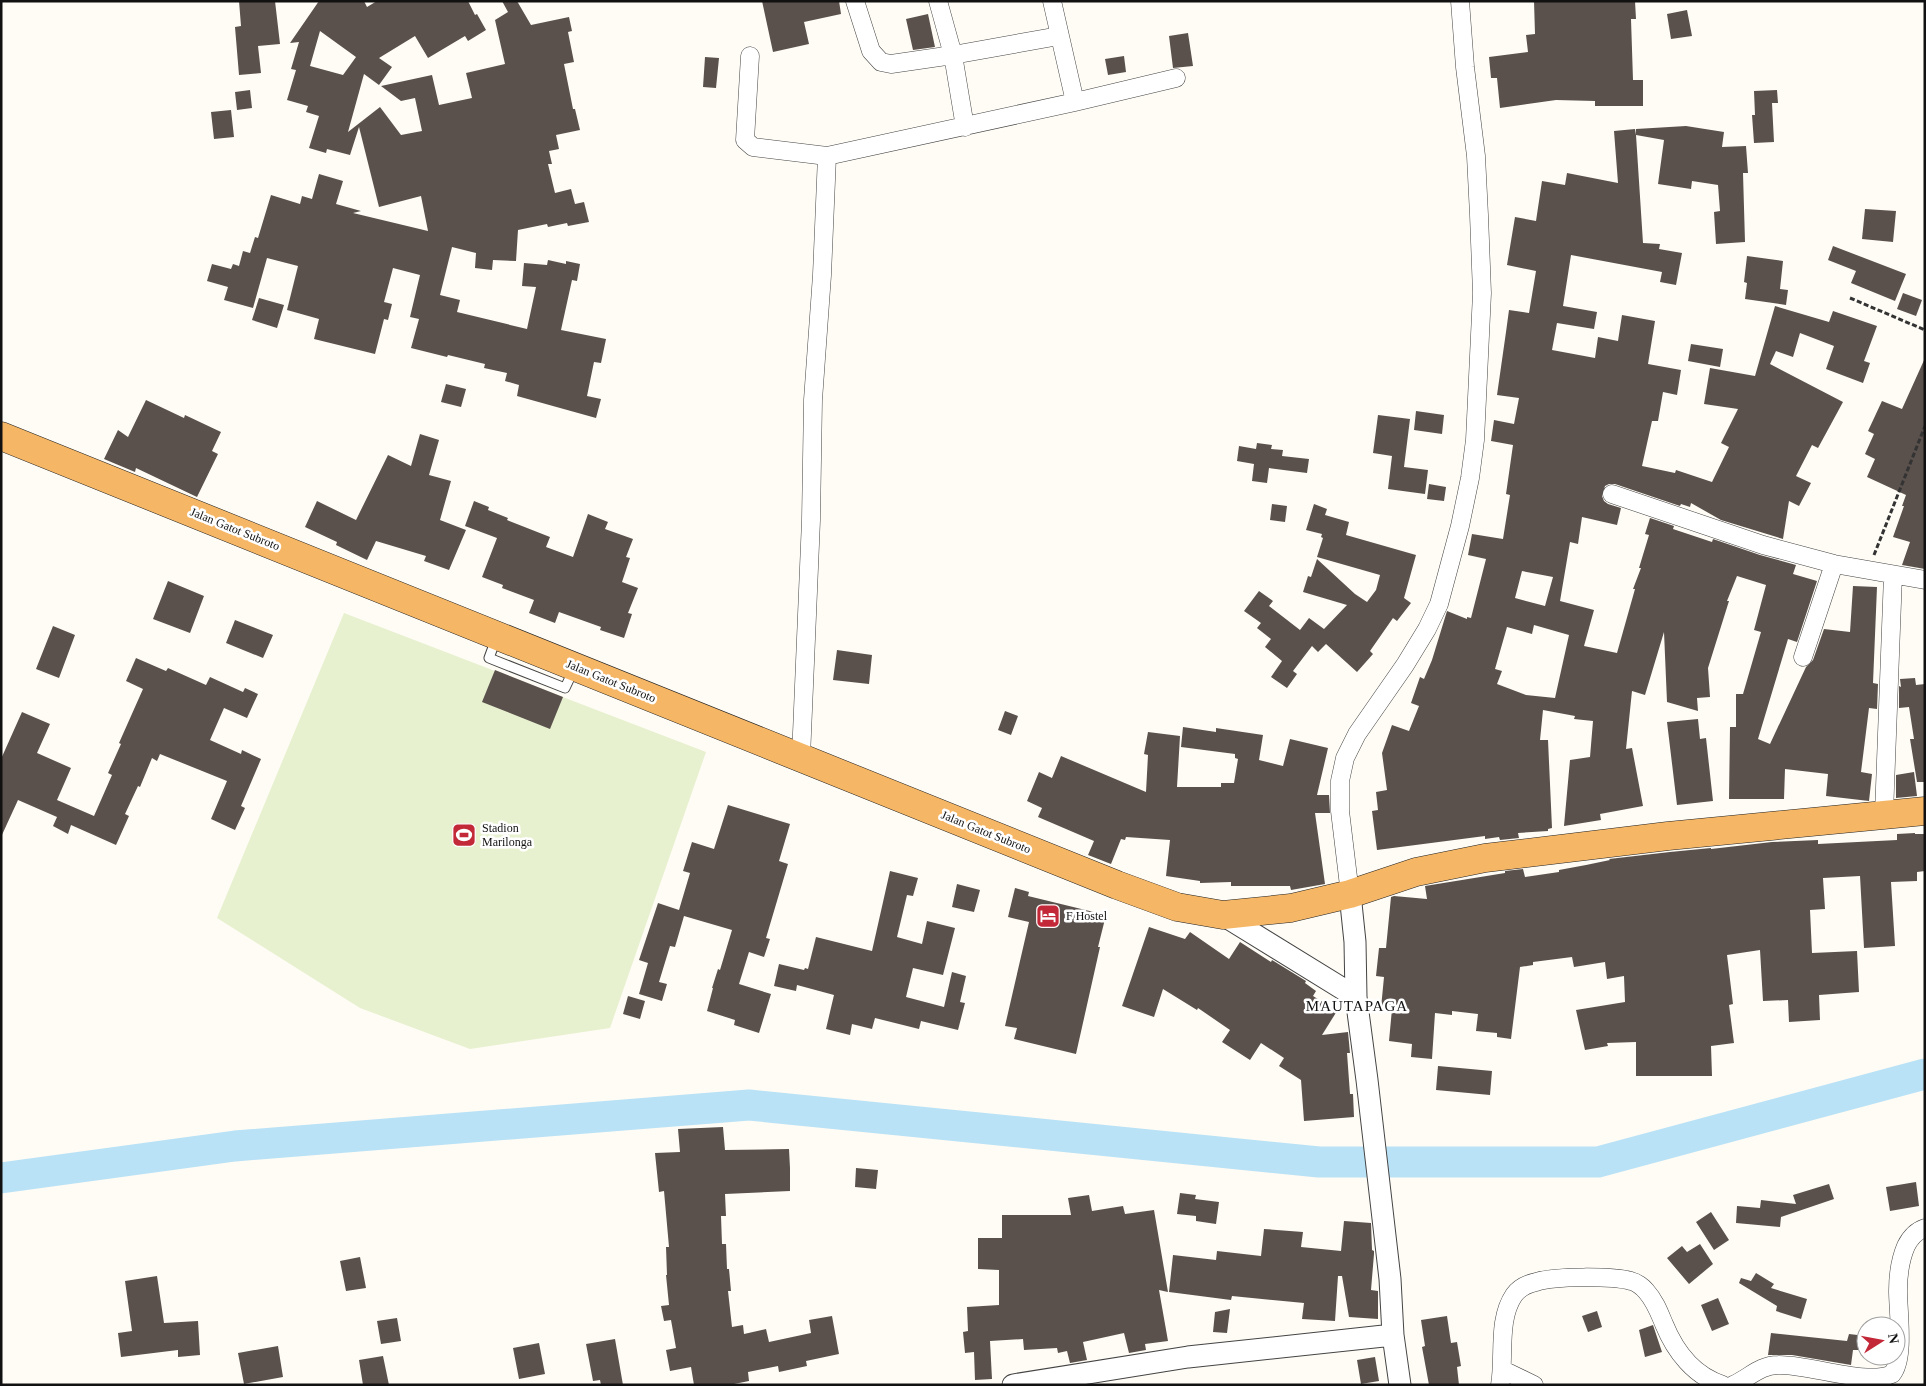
<svg xmlns="http://www.w3.org/2000/svg" width="1926" height="1386" font-family="Georgia,serif">
<style>
.pitch{fill:#e7f1cf}
.lines{fill:none;stroke-linecap:round;stroke-linejoin:round}
.river{stroke:#bae2f6;stroke-width:31}
.building{fill:#5a514d;fill-rule:evenodd}
.service-casing{stroke:#444;stroke-width:11}
.minor-casing{stroke:#444;stroke-width:19}
.tertiary-casing{stroke:#444;stroke-width:23}
.trunk-casing{stroke:#222;stroke-width:29}
.path{stroke:#333;stroke-width:3;stroke-dasharray:5 2.5;stroke-linecap:butt}
.service{stroke:#fff;stroke-width:9}
.minor{stroke:#fff;stroke-width:18}
.tertiary{stroke:#fff;stroke-width:21}
.trunk{stroke:#f5b666;stroke-width:28}
.labels{text-anchor:middle;stroke-width:5;stroke-linejoin:round;paint-order:stroke}
.street-label{font-size:12px;fill:#111;stroke:#fff}
.poi-label{font-size:12px;fill:#111;stroke:#fff;text-anchor:start}
.quarter-label{font-size:15px;letter-spacing:1px;fill:#111;stroke:#fff}
</style>
<rect width="100%" height="100%" fill="#fffcf5"/>
<path class="pitch" d="M344,613L706,752L610,1028L470,1049L360,1008L217,918Z"/>
<g class="lines">
<path class="river" d="M1,1178L235,1146L749,1105L1319,1162H1598L1925,1074"/>
</g>
<path class="building" d="M239,1H275L280,44L258,46L261,73L239,75L235,27L241,26Z
M319,1H364L367,7L377,1H468L475,15L477,14L486,30L468,41L465,36L428,58L415,36L379,58L392,67L379,85L364,74L348,132L380,107L401,135L422,131L415,98L401,101L381,86L432,75L439,105L472,98L466,73L505,64L495,20L508,12L502,1H517L531,25L569,17L572,31L568,32L574,62L564,64L573,109H575L580,130L556,135L559,149L549,151L552,164H548L555,193L571,189L575,204L584,202L589,222L568,226L567,223L548,227L547,224L518,230L516,261L493,260L492,270L475,268L476,253L452,247L440,295L460,300L457,312L527,329L536,287L522,286L524,263L547,265L548,260L566,264V261L580,264L577,281L572,280L561,330L606,339L601,363L594,362L587,396L601,399L596,418L517,396L519,385L505,381L507,373L484,368L485,364L448,355L447,357L411,348L419,319L410,317L420,275L393,268L384,302L392,304L388,320L384,319L375,354L314,339L319,319L287,310L298,266L267,258L253,308L224,300L228,287L207,281L212,264L231,269L233,264L239,266L243,251L250,253L255,237L258,238L271,195L300,204L302,196L312,199L319,174L343,181L336,204L361,211L353,213L428,231L421,196L379,207L359,127L350,155L327,149L326,153L309,148L319,116L306,112L308,106L287,100L296,70L291,69L299,42L290,43ZM320,31L356,57L343,75L310,66Z
M762,1H839L841,14L804,22L809,44L773,52Z
M1534,1H1635L1636,19H1631L1633,80H1643V106H1595V101L1556,100L1500,108L1497,78H1491L1489,57L1528,52L1526,35L1535,34Z
M1687,10L1692,36L1671,39L1667,14Z
M928,14L935,47L913,50L906,19Z
M1188,33L1193,66L1173,68L1169,36Z
M1124,56L1126,72L1108,75L1105,59Z
M705,57L719,58L716,88L703,87Z
M250,90L252,108L237,110L235,92Z
M1777,90L1778,103H1772L1774,142L1754,143L1752,115H1755L1754,91Z
M231,110L234,137L214,139L211,112Z
M1686,126L1724,132L1722,147L1746,146L1748,173H1743L1745,242L1716,244L1714,212L1720,211L1718,185L1692,181L1691,189L1658,184L1664,140L1636,135L1643,243L1660,244L1659,249L1682,253L1676,285L1660,282L1662,272L1571,255L1563,306L1597,312L1594,329L1557,323L1552,350L1595,358L1598,337L1618,341L1622,315L1655,321L1648,364L1681,370L1677,395L1663,392L1658,421H1652L1642,466L1675,473L1676,470L1712,482L1729,447L1721,443L1738,409L1704,404L1710,368L1755,376L1775,306L1829,322L1833,311L1877,326L1864,361L1870,363L1863,383L1826,369L1834,346L1800,333L1793,357L1776,351L1770,364L1843,402L1818,448L1812,445L1796,476L1811,483L1799,506L1789,501L1783,539L1721,520L1691,503L1690,507L1681,504L1680,506L1615,484H1609L1605,486L1602,496L1604,501L1608,504L1621,508L1617,525L1582,517L1578,544L1570,542L1560,601L1594,610L1584,646L1617,653L1635,589H1633L1641,568H1639L1649,535L1645,534L1650,518L1674,526L1673,529L1712,542L1713,539L1760,555L1796,565L1793,574L1817,581L1797,642L1788,639L1758,739L1770,744L1806,667L1813,660L1824,629L1850,632L1853,586L1877,587L1873,683L1878,684L1877,709L1869,708L1861,772L1872,774L1869,801L1826,796L1828,774L1785,769L1784,799H1729L1730,727H1736V694H1743L1761,632L1754,630L1766,585L1737,576L1727,601H1729L1708,668L1710,697L1697,698L1698,711L1667,702L1664,632L1645,695L1632,691L1626,749L1632,748L1643,806L1600,814L1601,820L1564,826L1570,760L1590,757L1593,721L1574,719L1575,716L1543,710L1540,740H1548L1552,828L1548,829V831L1518,833L1519,838L1500,840L1499,837L1485,839V836L1377,850L1372,811L1378,810L1376,792L1387,790L1382,753L1392,725L1409,731L1419,706L1411,703L1420,677L1424,679L1432,660L1447,611L1467,619V617L1471,618L1486,559L1468,555L1472,534L1503,539L1510,495L1506,494L1513,445L1491,441L1494,420L1514,424L1519,398L1497,395L1506,332L1509,310L1529,313L1536,271L1507,265L1515,217L1536,221L1542,181L1565,185L1567,173L1618,183L1614,131L1635,129L1636,135V129ZM1522,571L1553,577L1545,606L1515,598ZM1534,625L1569,635L1555,698L1526,695L1497,684L1502,671L1495,669L1507,627L1532,634Z
M1865,209L1896,211L1893,242L1862,239Z
M1833,246L1906,274L1895,301L1851,283L1856,271L1828,260Z
M1747,256L1783,261L1780,289L1788,290L1786,305L1745,299L1747,283L1744,282Z
M1903,293L1922,300L1916,316L1897,309Z
M259,298L284,305L277,328L252,320Z
M1691,344L1723,349L1720,367L1688,361Z
M1925,358V569L1902,565L1910,542L1893,537L1904,506H1902L1906,495L1867,477L1875,459L1865,454L1874,434L1868,431L1882,401L1902,409Z
M446,384L466,389L461,407L441,402Z
M146,400L184,418L185,415L221,432L212,451L218,454L197,497L136,468L135,472L104,459L118,430L128,437Z
M1416,411L1444,415L1442,434L1414,430Z
M1378,415L1410,419L1404,467L1428,470L1425,494L1388,489L1392,456L1373,453Z
M420,434L439,440L429,475L451,481L440,520L466,530L449,570L424,561L426,556L376,541L367,560L336,545L337,542L305,527L317,501L356,520L388,455L411,466Z
M1257,443L1272,445L1271,449L1283,450L1282,456L1309,459L1307,473L1269,468L1267,483L1252,481L1254,464L1237,461L1239,446L1256,449Z
M1429,484L1446,487L1444,501L1427,499Z
M474,501L489,507L488,510L508,518L507,520L550,537L546,547L573,557L588,514L608,522L605,529L633,539L626,557L630,558L622,582L638,588L628,613L632,614L624,638L600,630L601,627L559,612L555,623L529,613L534,600L502,588L503,585L482,577L497,538L465,526Z
M1272,504L1287,506L1285,522L1270,520Z
M1314,504L1327,509L1325,515L1349,522L1346,535L1416,555L1404,598L1411,603L1397,621L1393,618L1370,651L1373,654L1357,672L1326,644L1318,652L1312,646L1293,671L1297,674L1287,688L1271,677L1282,661L1265,647L1271,639L1257,628L1261,623L1244,611L1259,591L1273,601L1269,606L1300,630L1309,618L1324,629L1347,605L1303,592L1308,576L1311,577L1317,559L1355,594L1367,602L1376,590L1380,575L1317,557L1323,538L1321,537L1322,534L1306,530Z
M168,581L204,596L190,633L153,619Z
M235,620L273,635L263,658L226,643Z
M53,626L75,635L59,678L36,669Z
M837,650L872,655L869,684L833,680Z
M136,658L166,671L168,668L206,685L210,677L243,692L245,688L258,694L247,718L224,708L210,740L241,754L242,750L261,759L241,806L245,808L235,830L211,819L227,781L160,754L157,761L152,758L140,787L138,786L125,814L129,816L116,845L71,825L68,834L53,826L57,817L18,800L1,837V759L22,712L50,724L37,753L71,768L57,800L94,816L112,775L108,773L121,744L119,743L143,689L126,681Z
M495,670L563,697L550,729L482,702Z
M1915,678L1916,685L1925,684V782H1917L1910,739H1914L1909,707L1899,708V686L1901,687L1900,679Z
M1005,711L1018,716L1011,735L998,730Z
M1698,719L1700,739L1706,738L1713,801L1677,805L1667,722Z
M1183,727L1216,732V728L1263,735L1259,760L1283,766L1290,739L1328,748L1317,795H1329L1330,813H1315L1325,884L1291,890L1290,886H1231V882L1200,883V881L1166,876L1170,840L1126,837L1125,840L1121,839L1111,864L1088,855L1094,841L1038,817L1042,808L1027,801L1039,772L1052,778L1061,756L1146,792L1148,755L1144,754L1148,732L1180,736L1177,787H1221V783H1234L1238,759L1235,758V754L1181,747Z
M1914,772L1917,796L1896,798V775Z
M728,805L790,824L779,861L788,864L766,938L770,939L764,957L749,952L739,984L771,994L759,1033L734,1025L735,1020L707,1011L713,988H712L718,969L720,970L732,930L684,916L675,947L670,946L659,982L667,984L662,1001L639,994L648,963L639,960L658,903L679,910L690,873L683,871L692,842L714,849Z
M1915,833V834H1925V871L1917,872V881L1891,882L1895,946L1864,948L1860,876L1823,878L1825,909L1810,910L1812,953L1857,951L1859,992L1819,995L1820,1020L1789,1022L1788,1000L1763,1001L1760,950L1727,955L1733,1004L1729,1005L1734,1043L1711,1046L1712,1076H1636V1042L1607,1043L1608,1046L1585,1050L1576,1010L1625,1002L1624,976L1607,979L1605,962L1574,967L1572,957L1533,962V965L1520,967L1511,1039L1497,1037V1033L1476,1031L1478,1014L1452,1011V1015L1435,1013L1432,1059L1411,1057L1412,1044L1389,1041L1392,1009L1381,1008L1384,977L1376,976L1379,948H1386L1391,897L1394,896L1427,899L1425,886L1505,873V871L1523,869L1525,877L1559,872V870L1586,865L1610,860L1609,859L1670,852L1711,848V849L1772,842L1818,840V844L1897,840V834Z
M890,871L918,878L913,896L907,895L897,937L922,944L927,921L955,928L943,975L913,968L906,997L944,1007L952,972L966,976L960,1002L965,1003L958,1030L921,1021L919,1029L875,1018L872,1029L852,1024L850,1035L826,1029L834,995L797,985L796,991L774,986L779,964L804,970L805,968L808,969L816,937L872,951Z
M957,884L980,890L974,912L952,907Z
M1015,888L1029,892L1028,896L1106,915L1098,947H1100L1076,1054L1014,1039L1017,1028L1005,1026L1029,922L1008,917Z
M1149,927L1185,939L1190,932L1229,959L1240,942L1271,962L1272,960L1306,981L1305,983L1316,991L1313,996L1337,1011L1322,1035L1348,1032L1350,1053H1347L1350,1094H1353L1354,1117L1304,1121L1301,1080L1279,1066L1284,1058L1261,1043L1250,1060L1222,1042L1230,1030L1198,1008L1197,1010L1163,989L1154,1017L1122,1006Z
M628,996L645,1001L640,1019L623,1014Z
M1438,1066L1492,1071L1490,1095L1436,1090Z
M723,1127L725,1150L789,1149L790,1168V1191L725,1194L726,1216H721L722,1244H726L727,1269H729L731,1291H728L732,1327L743,1325L744,1334L766,1329L769,1342L811,1333L809,1320L832,1316L839,1354L806,1361L807,1366L779,1372L778,1366L748,1372L749,1381L729,1385H694L691,1367L670,1371L666,1350L676,1348L671,1320L664,1321L661,1306L669,1305L666,1275H667L666,1247H669L664,1191L659,1192L655,1153L680,1152L678,1129Z
M856,1168L878,1170L876,1189L855,1187Z
M1916,1182L1919,1206L1890,1211L1886,1187Z
M1829,1184L1834,1199L1781,1217L1780,1227L1736,1223L1737,1206L1760,1208L1761,1200L1796,1204L1793,1195Z
M1180,1193L1196,1195L1195,1199L1219,1202L1216,1224L1196,1221V1216L1177,1214Z
M1089,1195L1092,1211L1123,1206L1125,1214L1154,1210L1168,1292L1159,1290L1168,1341L1145,1344L1146,1350L1129,1353L1124,1333L1083,1342L1087,1360L1070,1363L1067,1351L1058,1353L1057,1348L1024,1350L1023,1339L990,1341L992,1379L975,1380L974,1352L965,1353L963,1332L968,1331L967,1307L999,1305V1270L978,1269V1238H1002V1215H1071L1068,1198Z
M1711,1212L1729,1240L1714,1250L1696,1222Z
M1344,1221L1371,1223L1372,1250L1374,1251V1254L1371,1290L1378,1291V1319L1349,1317L1342,1276H1338L1335,1321L1302,1319L1304,1303L1232,1296L1231,1300L1169,1292L1173,1255L1216,1260L1217,1251L1261,1256L1264,1229L1303,1232L1301,1247L1341,1251Z
M1700,1244L1713,1264L1689,1284L1667,1258L1682,1246L1687,1252Z
M360,1257L366,1288L346,1291L340,1261Z
M1756,1273L1774,1284L1771,1288L1807,1299L1801,1319L1776,1311L1777,1306L1739,1283L1741,1278L1751,1281Z
M157,1276L164,1323L198,1321L200,1355L178,1357V1350L121,1357L118,1333L132,1331L125,1281Z
M1718,1298L1729,1324L1712,1331L1701,1305Z
M1230,1309L1227,1333L1213,1332L1215,1312Z
M1597,1311L1602,1327L1588,1332L1582,1316Z
M1447,1316L1451,1343L1457,1342L1461,1366L1457,1367L1459,1385H1429L1422,1347L1425,1346L1421,1320Z
M397,1318L401,1341L381,1344L377,1321Z
M1653,1325L1662,1352L1645,1357L1639,1330Z
M1771,1333L1847,1341L1849,1334L1866,1336V1350H1853L1851,1365L1792,1355H1768Z
M615,1339L623,1385H601L600,1380L593,1381L586,1344Z
M539,1343L545,1374L519,1379L513,1348Z
M278,1346L283,1377L244,1384L238,1353Z
M383,1356L389,1385H363L359,1360Z
M1375,1357L1379,1381L1361,1384L1357,1360Z"/>
<g class="lines">
<g class="service-casing">
<path id="service" d="M496,639L489,658L565,688L574,669"/>
</g>
<g class="minor-casing">
<path id="minor" d="M855,1L871,51L881,62L891,64L953,55L1059,36
M938,1L953,55L965,127
M1052,1L1075,102
M750,56L745,140L753,147L827,156L1075,102L1176,78
M1612,494L1763,545L1834,564L1925,580
M1803,657L1834,564
M801,757L811,520L813,400L822,275L827,156
M1884,814L1893,575
M1350,894L1340,811V781L1345,758L1357,734L1405,665L1427,629L1439,604L1460,526L1470,478L1475,440L1482,293L1479,215L1476,156L1465,67L1460,1
M1503,1370L1534,1385
M1500,1385C1505,1357 1497,1320 1514,1295C1519,1288 1527,1284 1536,1282C1554,1276 1612,1276 1631,1281C1636,1282 1643,1287 1646,1291C1655,1301 1659,1312 1664,1324C1675,1351 1694,1376 1723,1385
M1733,1385C1749,1378 1760,1365 1778,1365C1809,1364 1867,1386 1892,1374C1905,1359 1898,1311 1898,1291C1898,1276 1900,1260 1906,1246C1910,1238 1916,1231 1925,1228"/>
</g>
<g class="tertiary-casing">
<path id="tertiary" d="M1350,894L1355,942L1356,997L1367,1080L1390,1279L1393,1335L1400,1385
M1223,915L1356,997
M1013,1385L1188,1357L1393,1335"/>
</g>
<g class="trunk-casing">
<path id="trunk" d="M1,436L1117,885L1177,907L1223,915L1291,908L1350,894L1416,872L1485,858L1668,836L1925,811"/>
</g>
<path class="path" d="M1850,298L1925,330
M1874,555L1925,426"/>
<use href="#service" class="service"/>
<use href="#minor" class="minor"/>
<use href="#tertiary" class="tertiary"/>
<use href="#trunk" class="trunk"/>
</g>
<defs>
<g id="stadium-square" transform="scale(1.25)"><rect x="-9" y="-9" width="18" height="18" rx="4" fill="#c22837" stroke="#fff"/><path d="M0-5a6.5 5 0 1 0 0 10a6.5 5 0 1 0 0-10ZM-3.5-1.8h7v3.6h-7Z" fill="#fff"/></g>
<g id="hotel-square" transform="scale(1.25)"><rect x="-9" y="-9" width="18" height="18" rx="4" fill="#c22837" stroke="#fff"/><path d="M-6-4.5h1.5V1H6V5H4.5V3h-9V5H-6ZM-4 0a1.8 1.8 0 1 1 3.6 0ZM.5 0V-2.5h3Q6-2.5 6 0Z" fill="#fff"/></g>
</defs>
<g fill-rule="evenodd">
<use href="#stadium-square" x="464" y="835"/>
<use href="#hotel-square" x="1048" y="916"/>
</g>
<g class="labels">
<g class="street-label">
<text transform="translate(235 529) rotate(22)" y="4">Jalan Gatot Subroto</text>
<text transform="translate(611 681) rotate(22)" y="4">Jalan Gatot Subroto</text>
<text transform="translate(986 832) rotate(22)" y="4">Jalan Gatot Subroto</text>
</g>
<g class="poi-label">
<text x="482" y="832">Stadion<tspan x="482" dy="14">Marilonga</tspan></text>
<text x="1066" y="920">F Hostel</text>
</g>
<g class="quarter-label">
<text x="1357" y="1011">MAUTAPAGA</text>
</g>
</g>
<rect width="1926" height="1386" fill="none" stroke="#111111" stroke-width="5"/>
<g transform="translate(1881 1341) rotate(79)"><circle r="24" fill="#ffffff" stroke="#a0a0a0"/>
<path d="M0-4L9 19L0 12L-9 19Z" fill="#c22837"/>
<text y="-8" font-size="14" font-weight="bold" text-anchor="middle" fill="#111111">N</text>
</g>
</svg>
